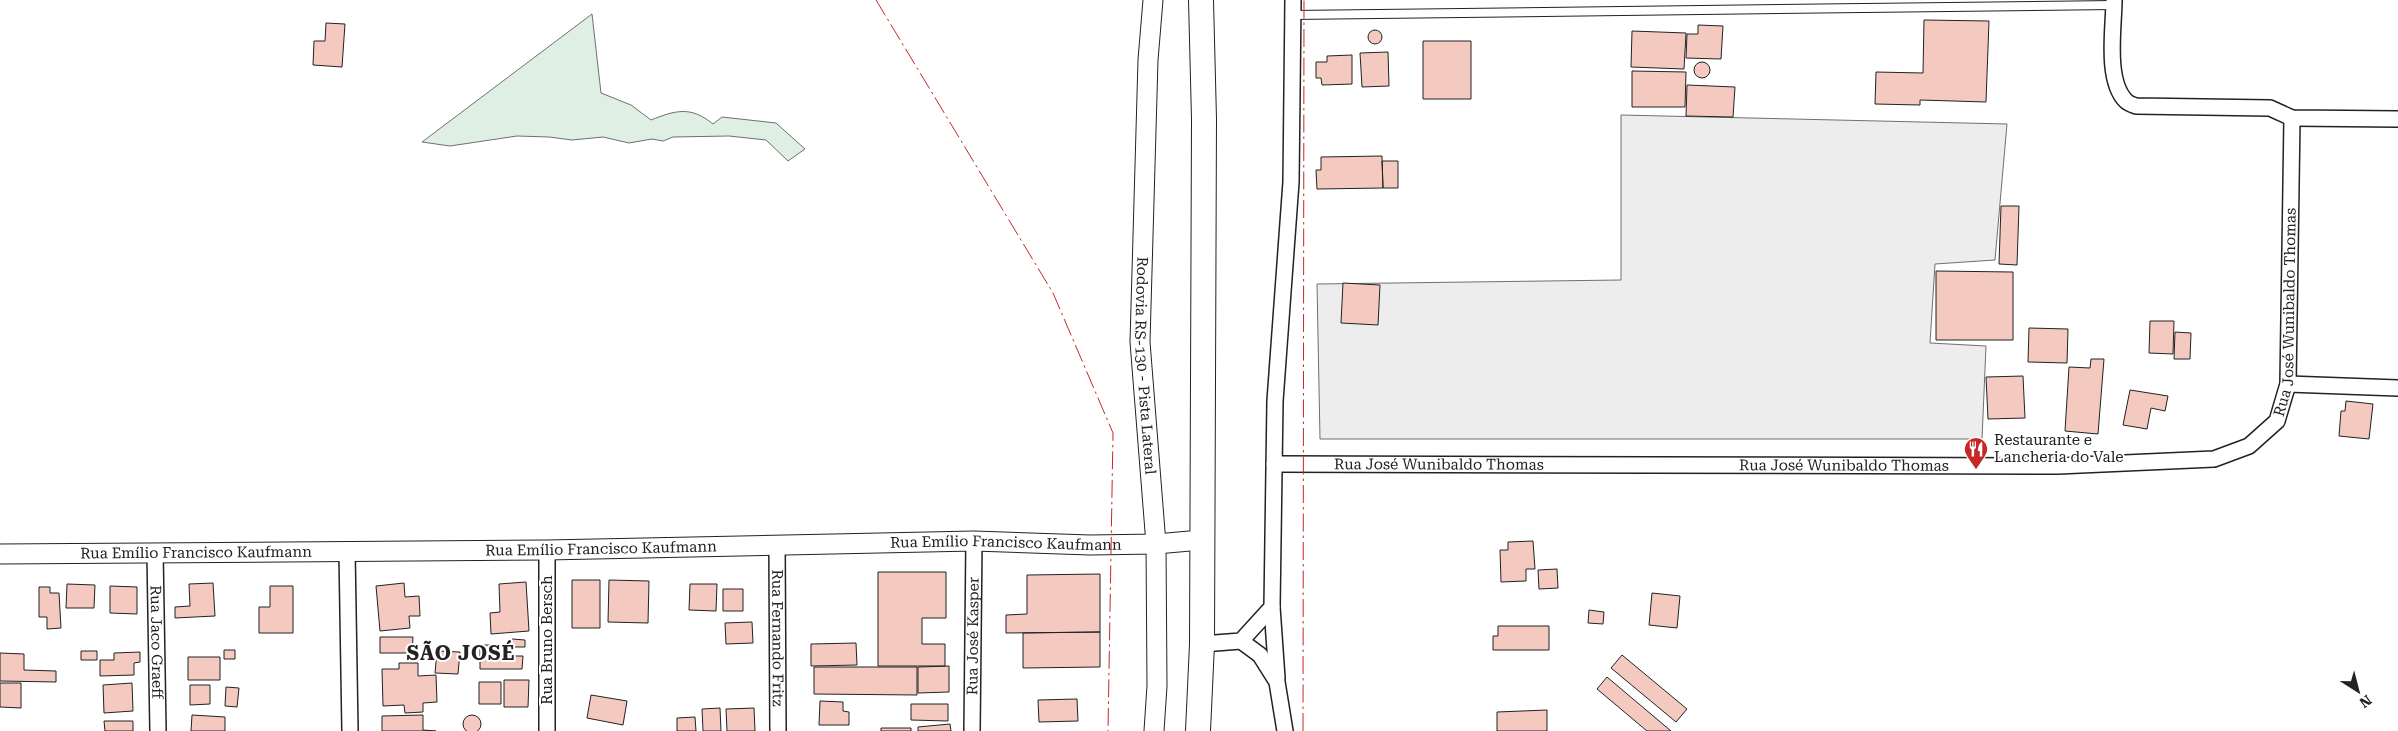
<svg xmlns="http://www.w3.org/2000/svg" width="2398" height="731" font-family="'Roboto Serif',serif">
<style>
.green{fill:#e0efe3;stroke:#6f6f6f}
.parking{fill:#ededed;stroke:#6f6f6f}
.building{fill:#f3c9c0;stroke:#222}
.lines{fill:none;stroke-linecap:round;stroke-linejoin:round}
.service-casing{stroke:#222;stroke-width:10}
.minor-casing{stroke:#222;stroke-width:18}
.tertiary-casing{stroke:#222;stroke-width:21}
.primary-casing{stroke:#222;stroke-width:26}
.service{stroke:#fff;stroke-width:8}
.minor{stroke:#fff;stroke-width:15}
.tertiary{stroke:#fff;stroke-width:19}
.primary{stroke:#fff;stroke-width:24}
.power{stroke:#c62828;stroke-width:1;stroke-dasharray:18 4 2.5 4;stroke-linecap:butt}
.labels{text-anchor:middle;stroke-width:4;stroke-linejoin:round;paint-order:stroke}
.street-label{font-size:15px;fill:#222;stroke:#fff}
.poi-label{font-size:15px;fill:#222;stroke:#fff;text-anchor:start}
.district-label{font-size:20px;font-weight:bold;letter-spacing:1px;fill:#222;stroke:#fff}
</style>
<rect width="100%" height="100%" fill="#fff"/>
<path class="green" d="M592,14L601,93L631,105L651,120C676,110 691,106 713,124L722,117L776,123L805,149L788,161L766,140L729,136L673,137L663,141L652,139L629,143L603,137L572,140L549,137L517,136L450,146L422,142Z"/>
<path class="parking" d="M1621,115L2007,124L1995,260L1935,264L1930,343L1986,346L1982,439H1320L1317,284L1621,280Z"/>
<path class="building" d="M1924,20L1989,21L1986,102L1920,100V105L1875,104L1876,72L1923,73Z
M326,23L345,24L342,67L313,65L314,41H325Z
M1698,25L1723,26L1721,59L1686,58L1687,34H1698Z
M1368 37a7 7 0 1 1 14 0a7 7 0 1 1-14 0Z
M1632,31L1686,33L1684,69L1631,67Z
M1423,41H1471V99H1423Z
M1388,52L1389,86L1362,87L1360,53Z
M1352,55V84L1322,85L1321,78H1316V62H1327V56Z
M1694 70a8 8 0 1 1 16 0a8 8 0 1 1-16 0Z
M1632,71L1686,72L1685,107H1632Z
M1687,85L1735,87L1733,117L1686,116Z
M1382,156L1383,188L1317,189L1316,170H1321V157Z
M1382,161H1398V188H1383Z
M2001,206H2019L2017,265L1999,264Z
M1936,271L2013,272V340H1936Z
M1343,283L1380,285L1378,325L1341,323Z
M2150,321H2174L2173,354L2149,353Z
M2029,328L2068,329L2067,363L2028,362Z
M2175,332L2191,333L2190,359H2174Z
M2091,359H2104L2098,434L2065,431L2069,367L2090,368Z
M2023,376L2025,418L1988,419L1986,377Z
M2130,390L2168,396L2165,411L2151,408L2147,429L2123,425Z
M2346,401L2373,404L2369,439L2339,436L2341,411H2345Z
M1533,541L1535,569H1526V581L1501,582L1500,550H1508V542Z
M1557,569L1558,588L1539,589L1538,570Z
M878,572H946V618H922V644H945V666H878Z
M1100,574V632L1006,633V615L1027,614V575Z
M572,580H600V628H572Z
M609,580L649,581L648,623L608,622Z
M526,582L529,631L491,634L490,613L500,612L499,584Z
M213,583L215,616L175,618V607L190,606L189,584Z
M404,583L405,597L419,596L420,616H409L410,628L380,631L376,586Z
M67,584L95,585L94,608H66Z
M690,584H717L716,611L689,610Z
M110,586L137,587V614L110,613Z
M270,586H293V633H259V607H270Z
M39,587H50V593H59L61,628L47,629V617H39Z
M723,589H743V611H723Z
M1652,593L1680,596L1677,628L1649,625Z
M1589,610L1604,612L1603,624L1588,623Z
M752,622L753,643L726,644L725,623Z
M1498,626H1549V650H1493V636H1498Z
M1100,632V667L1023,668V633Z
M380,637H413L412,653H380Z
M512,639L525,640V647H511Z
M856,643L857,665L811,666V644Z
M480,645H496V656H523L522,669H480Z
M224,650H235V659H224Z
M81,651H97V660H81Z
M437,651L460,652L458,674L435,673Z
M140,652V662L134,663V675L100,676V660H114V653Z
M0,653L24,654V670L56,671V682L0,681Z
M1622,655L1687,709L1676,722L1611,668Z
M188,657H220V680H188Z
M399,663H418V676L436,675L437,702L423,703V712L405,713L404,705L383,706L382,669H399Z
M949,666V692L918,693V667Z
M814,667H917V695L814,694Z
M1607,677L1671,731H1647L1597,689Z
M504,680H529L528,707H504Z
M479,682H501V704H479Z
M0,683H21V708L0,707Z
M132,683L133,711L104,713L103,685Z
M190,685H210V704L190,705Z
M226,687L239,688L237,707L225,706Z
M591,695L627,701L623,725L587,718Z
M1077,699L1078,721L1039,722L1038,700Z
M820,701L843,702V711L849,712V725H819Z
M911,704H948V721L911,720Z
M720,708L721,731H703L702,709Z
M754,708L755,731H727L726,709Z
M1547,710V731H1497V712Z
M463 724a9 9 0 1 1 18 0a9 9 0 1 1-18 0Z
M192,715L225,717V731H191Z
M423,715V730L436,731H382V716Z
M695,717L696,731H677V718Z
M104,721H133V731H105Z
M950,724L951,731H918V727Z
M881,728H911V731H881Z"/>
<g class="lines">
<g class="service-casing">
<path id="service" d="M1292,15L2114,5"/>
</g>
<g class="minor-casing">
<g id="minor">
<path d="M2114,0C2114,27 2105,80 2126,101C2128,103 2133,105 2136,106L2270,108L2292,118L2398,119"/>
<path d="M2288,384L2398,388"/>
<path id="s1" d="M1274,464L2058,466L2214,459L2249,446L2277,421L2288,384L2292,118"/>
<path id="s2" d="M777,544L778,731"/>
<path d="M347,551L350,731"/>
<path id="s3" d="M155,552L158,731"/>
<path d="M1272,607L1277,678"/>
<path d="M1241,641L1260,655L1277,682L1285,731"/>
<path d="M1202,644L1241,641L1272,607L1275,401L1291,182L1293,0"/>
<path d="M547,731V550"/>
<path id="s4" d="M972,731L974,541"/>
</g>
</g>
<g class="tertiary-casing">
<g id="tertiary">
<path id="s5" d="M1153,0L1148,60L1140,342L1156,544L1157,686L1154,731"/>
<path id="s6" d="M0,554L547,550L974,541L1090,545L1156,544L1201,540"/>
</g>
</g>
<g class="primary-casing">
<path id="primary" d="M1198,731L1202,644L1204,119L1201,0"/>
</g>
<use href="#service" class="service"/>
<use href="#minor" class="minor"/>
<use href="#tertiary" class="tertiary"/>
<use href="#primary" class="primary"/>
<path class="power" d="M876,0L1053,293L1113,433L1108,731
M1303,731L1304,0"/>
</g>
<defs>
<g id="restaurant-pin" transform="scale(1.25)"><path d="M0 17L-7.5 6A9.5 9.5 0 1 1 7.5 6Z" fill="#c62828" stroke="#fff"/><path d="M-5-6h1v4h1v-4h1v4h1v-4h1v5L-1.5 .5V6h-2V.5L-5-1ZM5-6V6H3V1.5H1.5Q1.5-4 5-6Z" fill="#fff"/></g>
</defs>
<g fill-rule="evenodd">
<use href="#restaurant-pin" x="1976" y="449"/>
</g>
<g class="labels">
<g class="street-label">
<text dy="5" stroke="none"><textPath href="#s1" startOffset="1125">Rua José Wunibaldo Thomas</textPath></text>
<text dy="5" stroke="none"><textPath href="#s5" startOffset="366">Rodovia RS-130 - Pista Lateral</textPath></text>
<text dy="5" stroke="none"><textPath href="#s1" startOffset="165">Rua José Wunibaldo Thomas</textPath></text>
<text dy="5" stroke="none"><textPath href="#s1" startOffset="570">Rua José Wunibaldo Thomas</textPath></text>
<text dy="5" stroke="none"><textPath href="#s6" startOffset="1006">Rua Emílio Francisco Kaufmann</textPath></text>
<text dy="5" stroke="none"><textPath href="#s6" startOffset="601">Rua Emílio Francisco Kaufmann</textPath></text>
<text dy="5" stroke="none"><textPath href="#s6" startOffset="196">Rua Emílio Francisco Kaufmann</textPath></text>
<text dy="5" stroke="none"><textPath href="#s4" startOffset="95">Rua José Kasper</textPath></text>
<text dy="5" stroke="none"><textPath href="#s2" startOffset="94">Rua Fernando Fritz</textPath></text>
<text transform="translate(547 640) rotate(-90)" y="5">Rua Bruno Bersch</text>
<text dy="5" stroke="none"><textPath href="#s3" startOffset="90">Rua Jaco Graeff</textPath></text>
</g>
<g class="poi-label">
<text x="1994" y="445">Restaurante e<tspan x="1994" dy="17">Lancheria do Vale</tspan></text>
</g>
<g class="district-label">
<text x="461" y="660">SÃO JOSÉ</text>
</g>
</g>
<g transform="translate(2358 691) rotate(144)" stroke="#ffffff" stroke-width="4" paint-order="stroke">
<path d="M0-4L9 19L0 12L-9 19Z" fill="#222222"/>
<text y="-8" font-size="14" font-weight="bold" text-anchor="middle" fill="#222222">N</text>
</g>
</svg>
